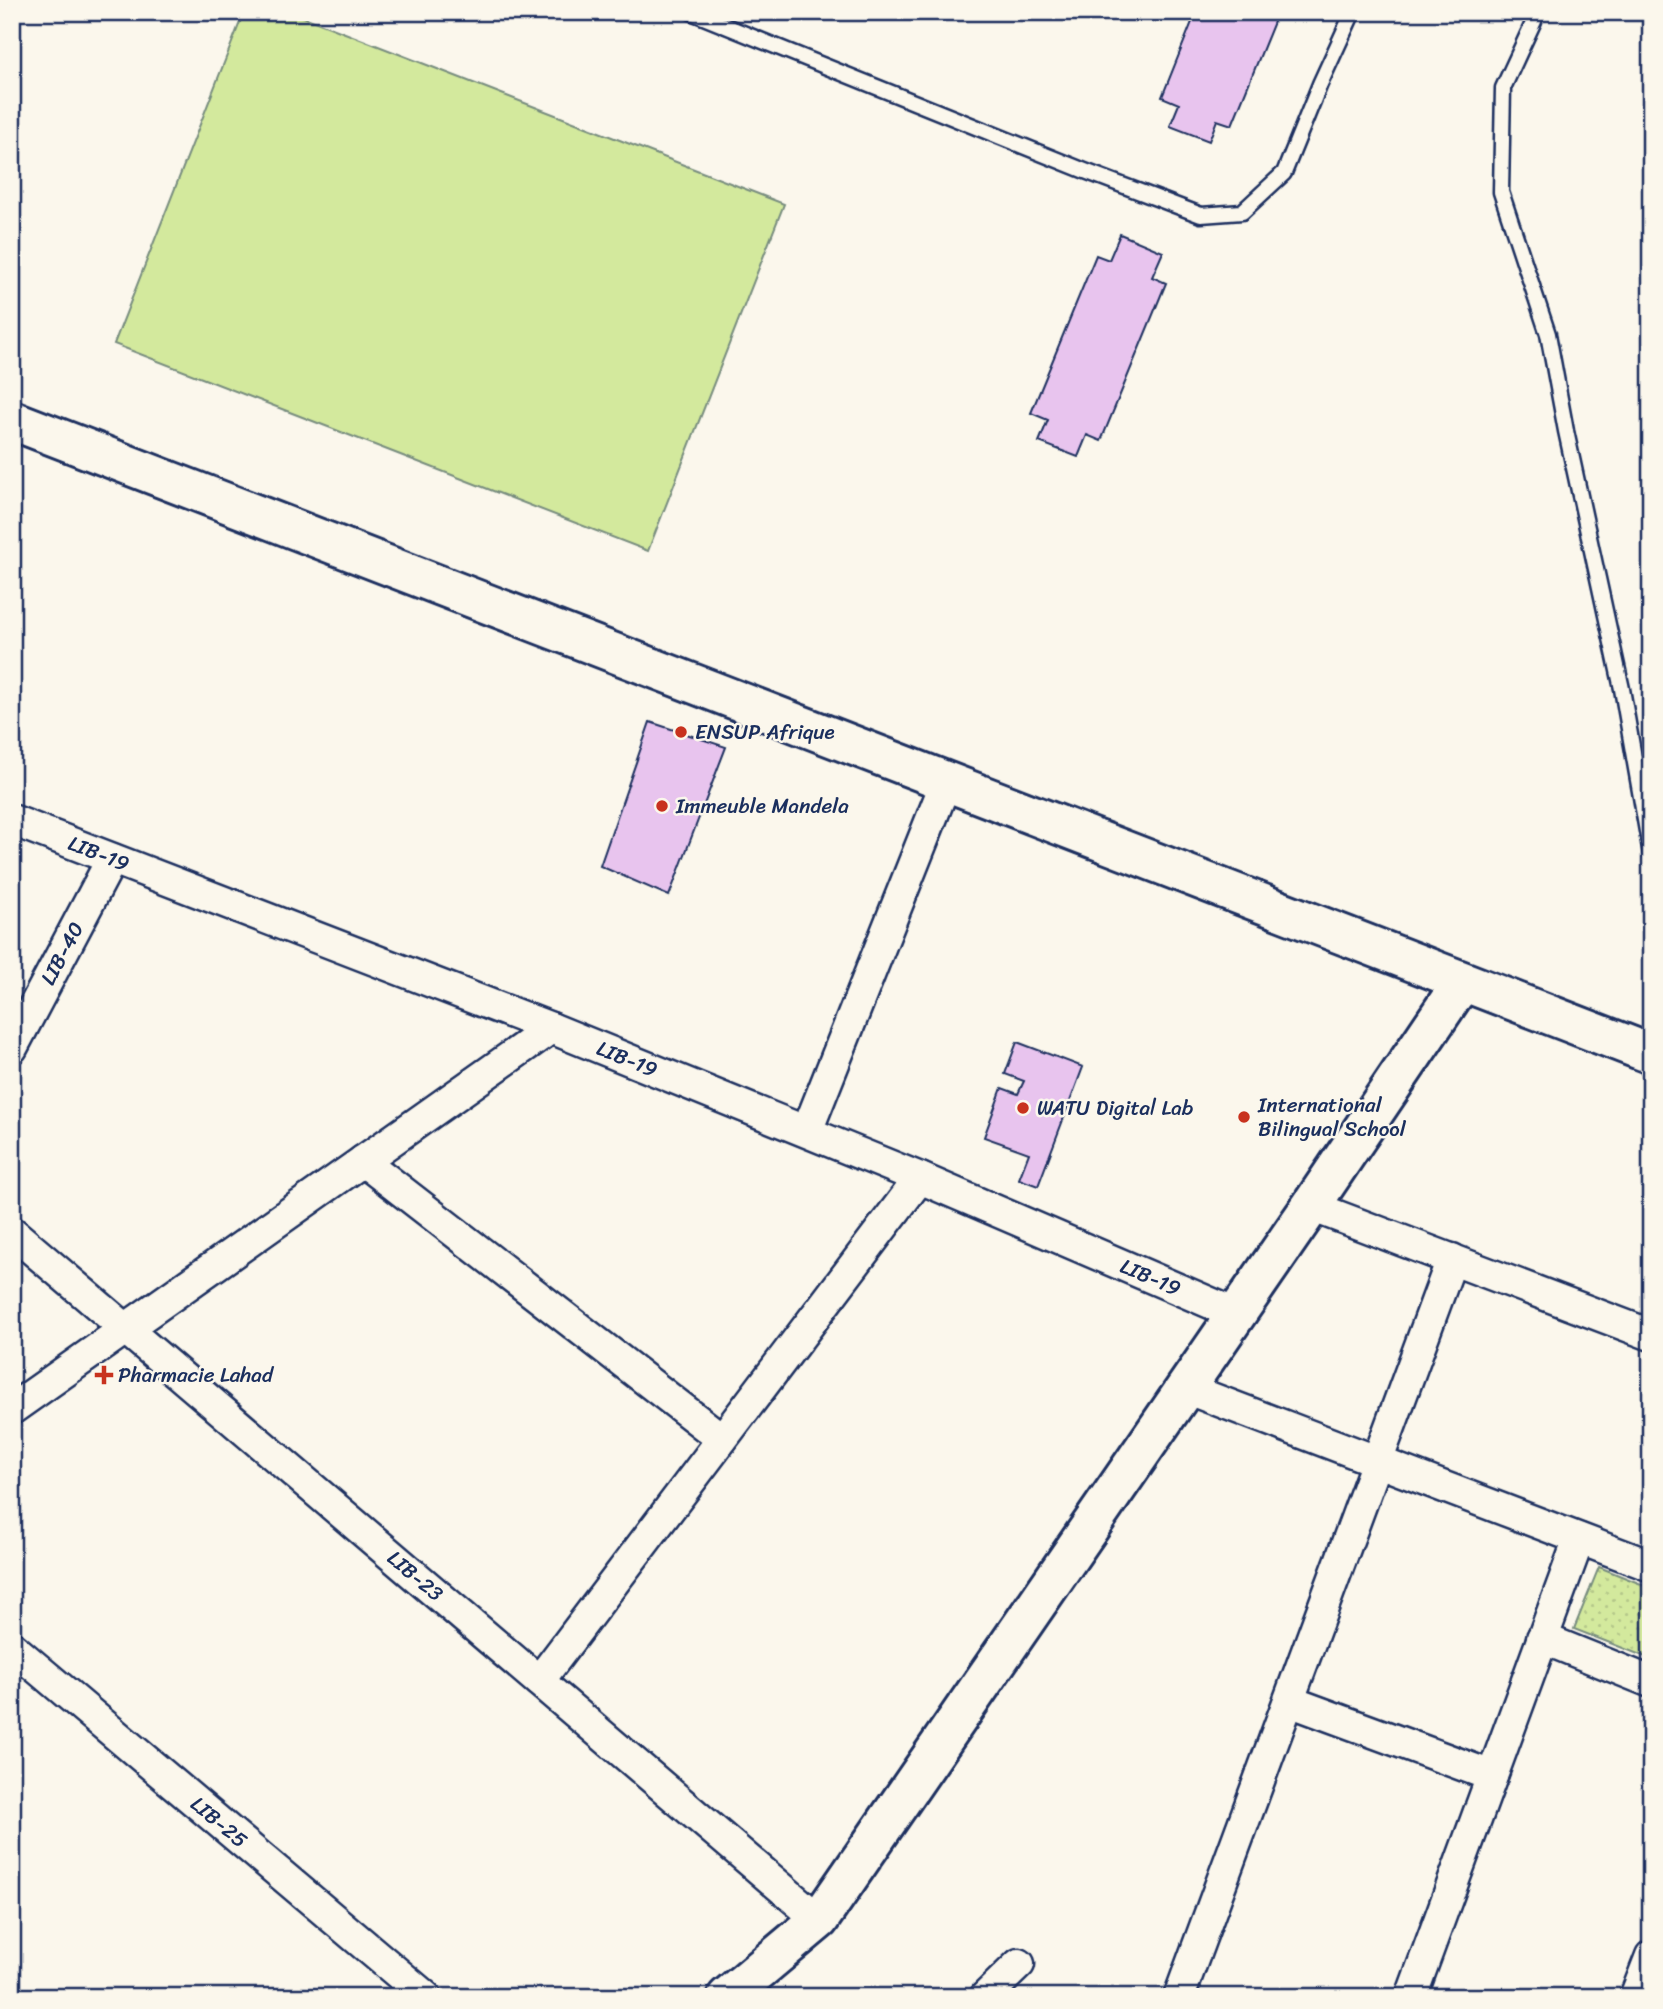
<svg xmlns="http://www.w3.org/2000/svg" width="1663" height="2009" font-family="Sriracha,sans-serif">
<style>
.park{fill:url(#park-dots);stroke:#778c7e;stroke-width:2}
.pitch{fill:#d3e99d;stroke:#778c7e;stroke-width:2}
.building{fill:#e8c4ee;stroke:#1b2f5e;stroke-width:2}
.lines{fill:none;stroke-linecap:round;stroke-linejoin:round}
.lane-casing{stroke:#1b2f5e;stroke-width:19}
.street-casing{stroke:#1b2f5e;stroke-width:35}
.secondary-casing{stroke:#1b2f5e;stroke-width:44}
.lane{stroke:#fbf7ec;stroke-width:14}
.street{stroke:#fbf7ec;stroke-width:30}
.secondary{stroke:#fbf7ec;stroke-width:38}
.poi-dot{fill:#c8321e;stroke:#fbf7ec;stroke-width:2.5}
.labels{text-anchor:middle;stroke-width:5;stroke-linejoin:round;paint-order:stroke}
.poi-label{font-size:21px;fill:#1b2f5e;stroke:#fbf7ec;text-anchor:start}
.street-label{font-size:21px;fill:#1b2f5e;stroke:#fbf7ec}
</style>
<defs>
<pattern id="park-dots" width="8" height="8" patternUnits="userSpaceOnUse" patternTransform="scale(1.75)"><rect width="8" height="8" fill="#d3e99d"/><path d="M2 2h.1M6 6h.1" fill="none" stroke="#b5c88a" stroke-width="1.8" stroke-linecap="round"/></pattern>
</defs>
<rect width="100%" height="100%" fill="#fbf7ec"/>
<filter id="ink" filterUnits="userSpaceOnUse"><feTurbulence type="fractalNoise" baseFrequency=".0143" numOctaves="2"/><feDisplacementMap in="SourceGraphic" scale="14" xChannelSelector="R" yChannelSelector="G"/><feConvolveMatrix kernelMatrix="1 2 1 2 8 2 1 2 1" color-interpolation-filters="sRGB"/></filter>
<g filter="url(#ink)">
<path class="park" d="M1599,1567L1651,1588V1659L1574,1629Z"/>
<path class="pitch" d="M244,12H291L784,204L648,551L114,344Z"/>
<path class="building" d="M1196,12H1278L1232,125L1217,120L1209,141L1170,126L1179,104L1162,97Z
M1120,234L1163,252L1152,277L1166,283L1101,441L1087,435L1078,457L1039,442L1048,420L1031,413L1096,255L1109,260Z
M650,722L726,747L669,896L600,866Z
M1017,1042L1083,1067L1038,1186L1019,1179L1029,1153L984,1137L1002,1088L1018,1094L1024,1081L1005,1074Z"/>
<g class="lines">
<g class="lane-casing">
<path id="lane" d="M691,12L1085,171L1201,215L1242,212L1284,173L1320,84L1353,12
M1536,12L1534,21L1503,88L1501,192L1548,334L1566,431L1622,689L1651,854"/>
</g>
<g class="street-casing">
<g id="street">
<path id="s1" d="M12,820L551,1028L920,1178L1236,1314"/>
<path id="s2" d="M12,1048L112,859"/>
<path d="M807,1131L946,782"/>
<path d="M363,1161L722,1439"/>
<path d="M1311,1206L1651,1335"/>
<path id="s3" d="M12,1232L819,1920"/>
<path d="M1185,1388L1651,1566"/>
<path d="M12,1409L551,1028"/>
<path d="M1542,1638L1651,1682"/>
<path id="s4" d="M12,1647L426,1997"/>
<path d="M539,1681L920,1178"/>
<path d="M1289,1701L1492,1776"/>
<path d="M985,1997L1019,1964"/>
<path d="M1179,1997L1452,1259"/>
<path d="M1411,1997L1579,1539"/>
<path d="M1635,1997L1651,1956"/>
</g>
</g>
<g class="secondary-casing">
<path id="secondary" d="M12,420L1651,1054
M727,1997L819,1920L1311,1206L1454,994L1464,982"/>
</g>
<use href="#lane" class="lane"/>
<use href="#street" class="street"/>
<use href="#secondary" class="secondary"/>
</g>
</g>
<g class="poi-dot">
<circle cx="681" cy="732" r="7"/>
<circle cx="662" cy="806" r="7"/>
<circle cx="1023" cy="1108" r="7"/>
<circle cx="1244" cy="1117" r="7"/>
<path d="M100.5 1364.5h7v7h7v7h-7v7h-7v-7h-7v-7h7z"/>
</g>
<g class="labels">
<g class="poi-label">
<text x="695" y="739">ENSUP Afrique</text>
<text x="676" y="813">Immeuble Mandela</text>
<text x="1258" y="1112">International<tspan x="1258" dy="24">Bilingual School</tspan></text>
<text x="1037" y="1115">WATU Digital Lab</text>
<text x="118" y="1382">Pharmacie Lahad</text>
</g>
<g class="street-label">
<text dy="7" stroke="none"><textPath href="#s1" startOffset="93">LIB-19</textPath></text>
<text dy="7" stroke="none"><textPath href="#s2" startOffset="107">LIB-40</textPath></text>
<text dy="7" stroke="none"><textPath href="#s1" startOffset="660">LIB-19</textPath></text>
<text dy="7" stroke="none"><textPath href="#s1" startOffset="1227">LIB-19</textPath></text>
<text dy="7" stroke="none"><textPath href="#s3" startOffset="530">LIB-23</textPath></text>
<text dy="7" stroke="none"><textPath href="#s4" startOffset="271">LIB-25</textPath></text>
</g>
</g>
<rect width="1663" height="2009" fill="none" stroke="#fbf7ec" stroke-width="42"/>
<rect x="21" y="21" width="1621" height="1967" fill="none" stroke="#1b2f5e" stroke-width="2.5" filter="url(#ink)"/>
</svg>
